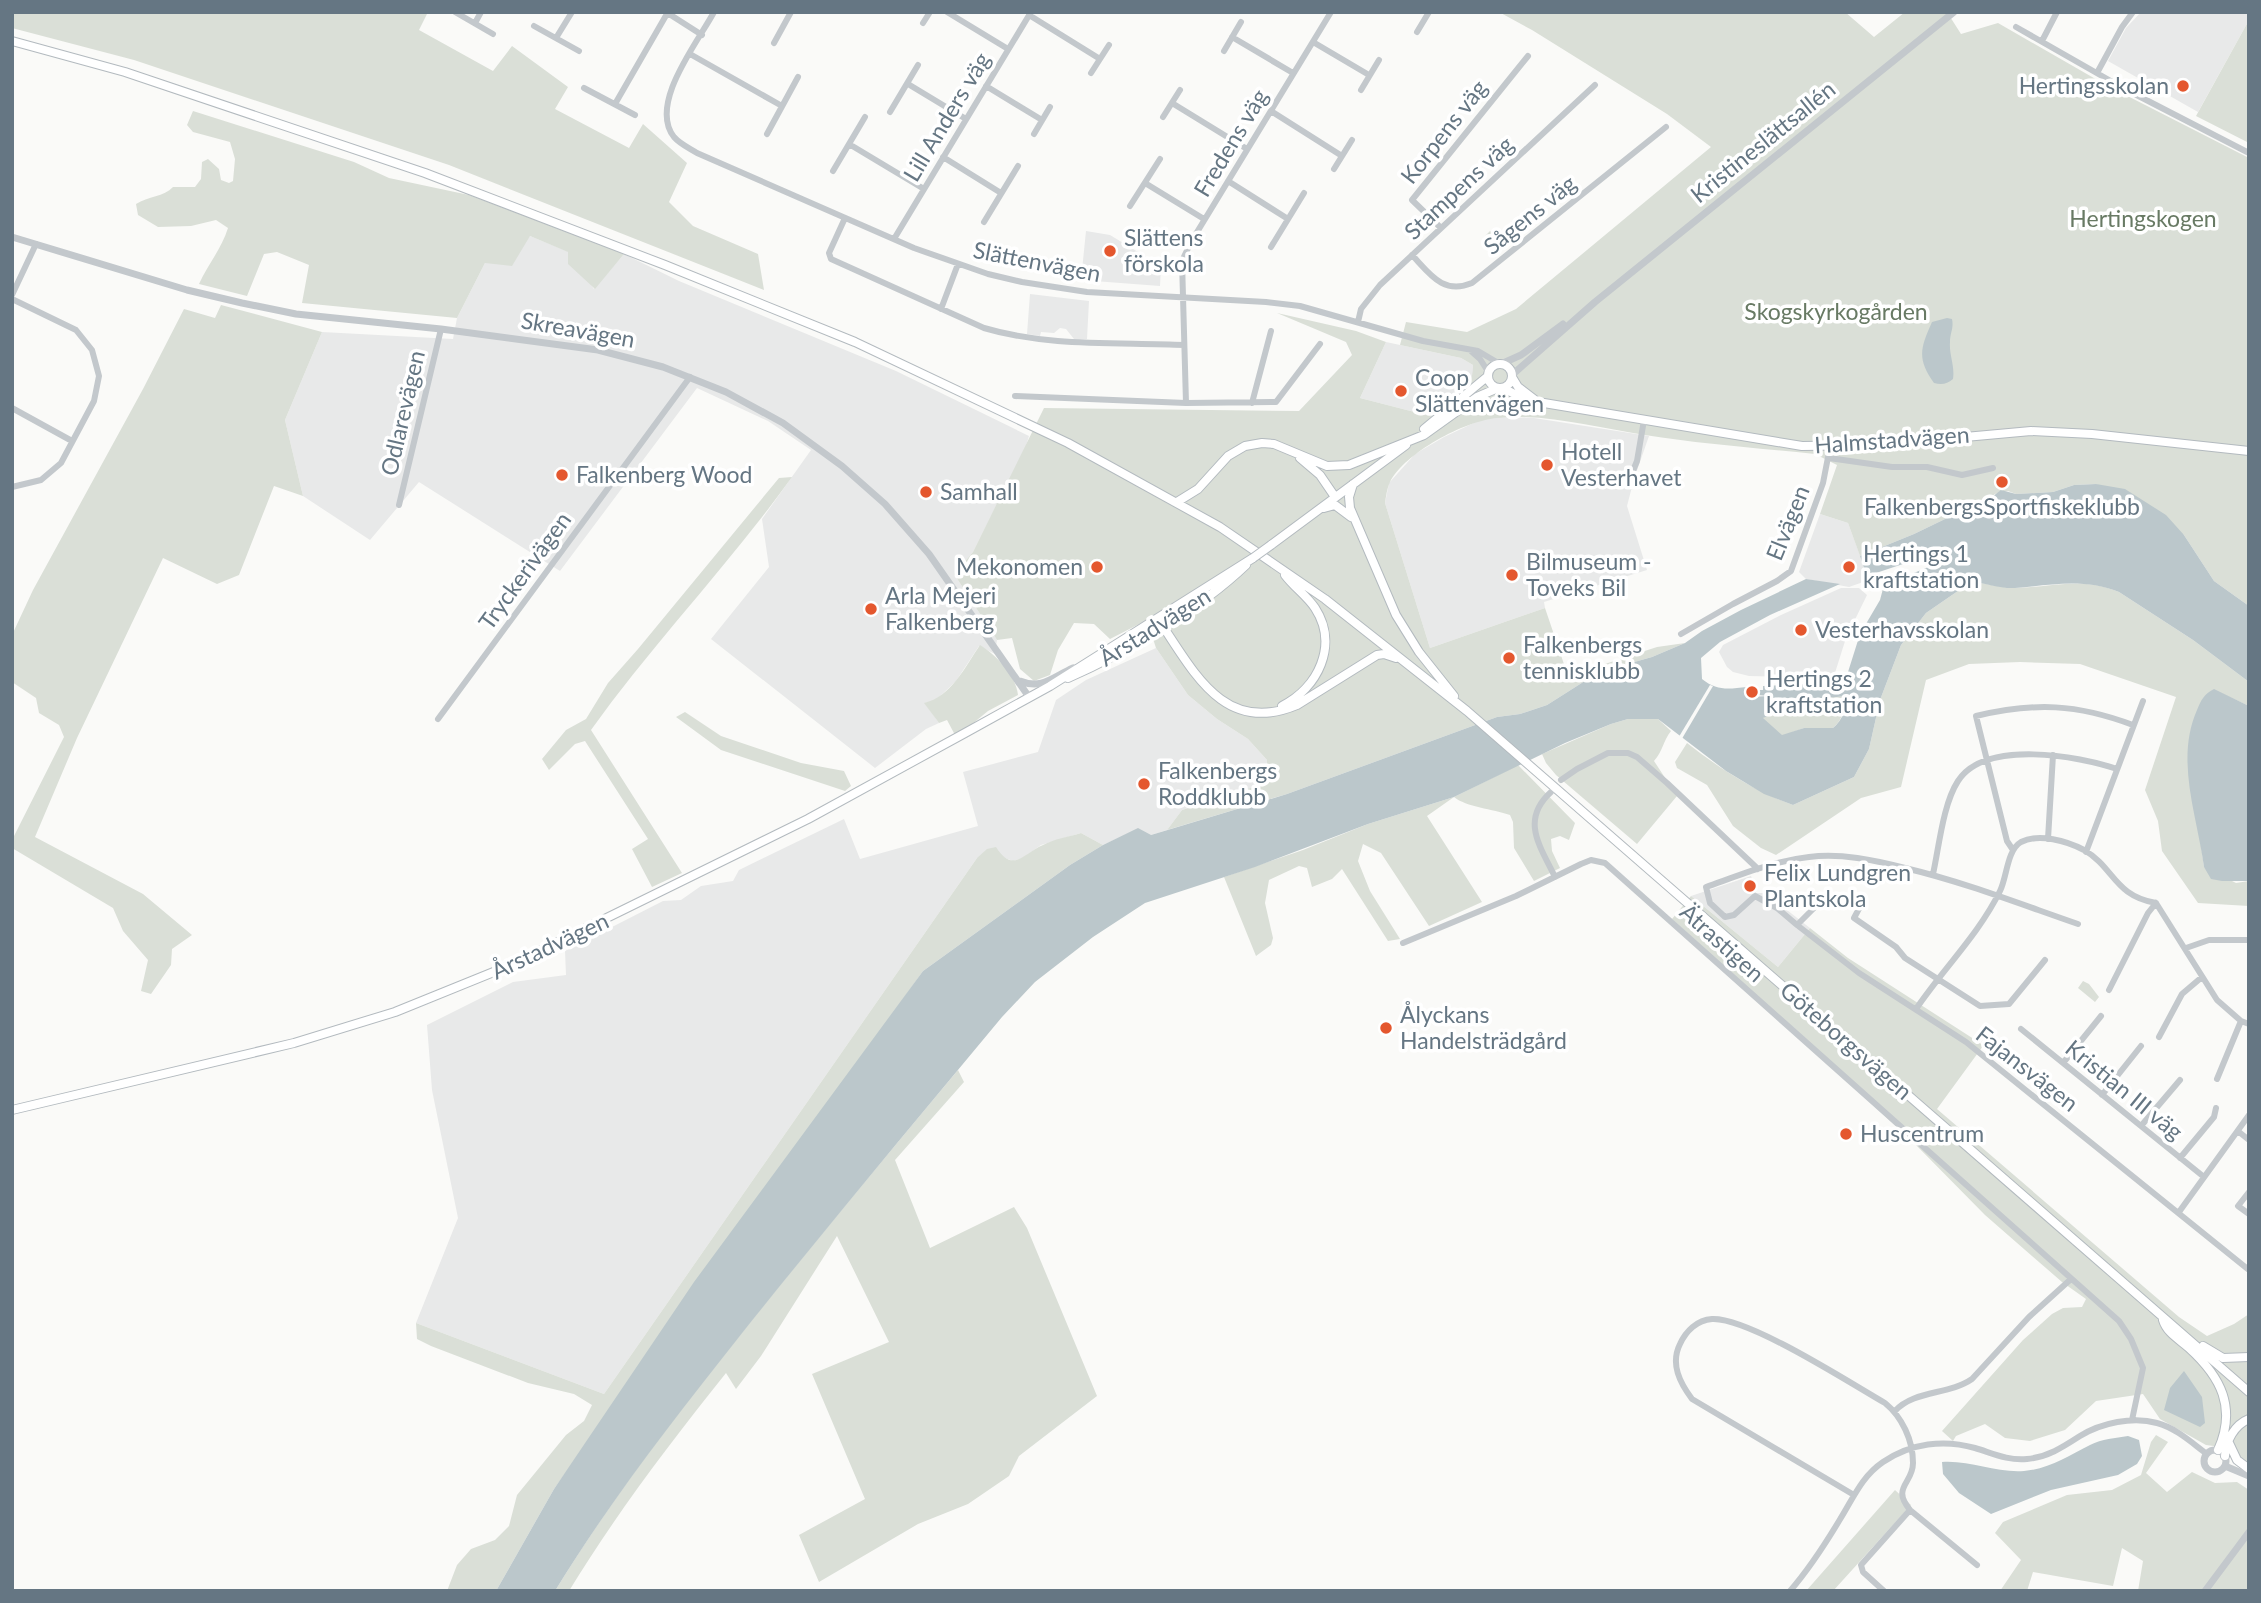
<svg xmlns="http://www.w3.org/2000/svg" width="2261" height="1603" font-family="Lato,sans-serif">
<style>
.built{fill:#e8e9e9}
.green{fill:#dadfd7}
.water{fill:#bbc7cb;fill-rule:evenodd}
.pier{fill:#fafaf8}
.lines{fill:none;stroke-linecap:round;stroke-linejoin:round}
.secondary-casing{stroke:#b3babf;stroke-width:10}
.minor{stroke:#c3c8cc;stroke-width:6}
.tertiary{stroke:#c3c8cc;stroke-width:7}
.secondary{stroke:#fff;stroke-width:8}
.secondary-bridge-casing{stroke:#b3babf;stroke-width:10;stroke-linecap:butt}
.secondary-bridge{stroke:#fff;stroke-width:8}
.poi-dot{fill:#e4572e;stroke:#fff;stroke-width:2.5}
.labels{text-anchor:middle;stroke-width:7;stroke-linejoin:round;paint-order:stroke}
.poi-label{font-size:23px;fill:#657683;stroke:#fff;text-anchor:start}
.street-label{font-size:23px;fill:#657683;stroke:#fff}
.park-label{font-size:23px;fill:#687a64;stroke:#fff}
</style>
<rect width="100%" height="100%" fill="#fafaf8"/>
<path class="built" d="M2141,12H2249V20L2198,112L2108,61L2126,28Z
M1086,231L1110,235L1161,266L1160,286L1081,280Z
M530,236L569,252L594,289L624,254L679,281L896,371L1029,436L1025,449L973,552L954,574L997,640L995,654L979,646L956,681L935,701L925,703L939,723L926,729L875,768L711,639L769,567L762,519L811,450L768,421L697,388L560,571L419,482L370,540L303,496L285,420L322,332L453,339L457,318L485,263Z
M1030,294L1089,301L1087,339H1074L1066,329L1060,328L1054,333L1041,332L1040,336L1027,334Z
M1386,342L1461,358L1473,365L1474,378L1467,388L1434,417L1360,398Z
M1498,417L1534,418L1649,436L1634,479L1627,506L1647,570L1544,602L1545,608L1430,648L1385,503L1389,483L1415,454L1444,437L1480,420Z
M1820,514L1848,523L1869,580L1849,587L1806,579L1799,572Z
M1841,588H1859L1867,595L1846,638L1834,676L1820,678L1749,676L1733,672L1727,667L1719,652L1723,645L1781,615Z
M1156,648L1188,695L1217,719L1248,739L1267,760L1266,783L1182,810L1167,830L1151,835L1127,834L1103,845L1081,833L1041,845L1023,858L1013,861L1002,857L977,858L604,1394L416,1323L458,1218L432,1090L427,1025L513,982L566,975L565,951L663,901L681,900L701,886L733,881L739,870L844,819L860,859L978,826L963,772L1038,752L1056,700L1086,680Z
M1751,876L1756,893H1765L1810,928L1778,967L1691,896Z"/>
<path class="green" d="M12,12H428L419,30L493,71L512,46L568,87L555,109L629,148L643,124L687,163L669,202L693,226L758,254L764,290L449,165L134,60L12,28Z
M1499,12H1845L1874,37L1905,12H1947L1961,34L1998,23L2106,85L2249,158V606L2214,581L2184,535L2096,484L2074,485L2053,492L2016,494L2008,491L1995,494L1983,504L1974,505L1914,534L1860,556L1848,523L1820,514L1837,465L1815,454C1758,448 1701,444 1645,435C1597,428 1545,413 1497,418C1464,421 1405,453 1390,482C1387,488 1386,497 1385,503L1430,648L1545,608L1568,676L1657,647L1685,643L1652,657L1599,672L1547,705L1520,714L1497,717L1287,794L1167,830L1182,810L1266,783L1267,760L1248,739L1217,719L1188,695L1156,648L1147,620L1110,639L1094,624L1074,623L1058,650L1050,675L1034,681L1020,669L1012,638L997,640L954,574L973,552L1044,408L1299,411L1352,355L1346,342L1277,313L1356,331L1386,342L1360,398L1434,417C1452,402 1474,390 1473,365L1461,358L1400,345L1406,322L1467,332L1516,309L1711,147L1667,114L1532,30Z
M2249,20V143L2196,116Z
M193,111L354,162L389,178L469,195L624,254L595,289L568,264V252L530,236L512,266L485,263L457,318L302,303L309,265L277,252L264,254L247,296L199,284C208,264 221,250 228,228L216,220L191,226L158,227L138,215L136,204C148,196 164,197 173,187H195L201,179L202,162L208,159L219,169L221,180L229,183L233,181L235,159L230,142L193,132L187,125Z
M1490,231L1505,245L1497,255L1483,238Z
M221,305L322,332L285,420L303,496L274,486L239,575L217,584L163,558L77,738L35,837L143,894L192,935L172,949L171,965L151,994L141,991L148,960L123,931L113,908L12,848V840L64,737L59,725L39,713L36,698L12,682V635L33,590L143,389L184,309L215,318Z
M792,477C729,565 654,642 591,730L682,873L652,887L632,849L648,839L585,741L575,744L549,770L542,759L566,730L586,719L608,683L638,649L779,478Z
M1971,582C1986,583 2001,588 2016,588C2054,587 2081,576 2119,592L2193,640L2249,682V706L2214,690L2199,831L2204,867L2236,883L2249,881V906L2198,903L2162,851L2158,821L2145,790L2176,697L2080,664L2020,662L1969,664L1926,680L1901,787L1861,798L1776,855L1761,848L1733,826L1707,785L1677,768L1675,762L1687,743C1719,768 1754,791 1793,805L1854,777L1869,749L1880,700L1901,645L1926,613Z
M980,645C996,655 1016,675 1018,695L988,711L971,725L955,735L947,720L939,723L924,703C951,697 965,667 980,645Z
M1847,696C1845,708 1843,719 1833,728H1804L1782,736L1762,718L1806,700Z
M685,712L721,736L801,763L844,771L851,786L845,791L721,750L676,717Z
M1628,719H1658L1671,731C1663,741 1663,751 1654,761L1677,796L1637,844L1556,775L1546,763L1542,754L1611,724Z
M1518,765L1575,823L1569,840L1560,836L1551,839L1552,851L1560,868L1534,881L1514,848L1513,822L1510,815C1493,809 1466,807 1454,797L1427,816L1482,902L1429,926L1381,853L1363,844L1358,861L1370,891L1400,939L1388,941L1342,869L1332,879L1312,887L1307,868L1299,866L1269,880L1265,903L1273,938L1271,945L1256,956L1224,877L1303,850L1368,824L1454,797Z
M1081,833L1103,845L1070,865L923,971L554,1489L496,1591H447L457,1565L471,1549L495,1540L509,1526L517,1495L566,1435L584,1421L592,1405L574,1394L528,1383L431,1346L417,1339L416,1323L604,1394L977,858L987,849L996,847C1013,874 1024,853 1043,845C1054,839 1068,837 1081,833Z
M1691,896L1778,967L1810,928L1848,958L1980,1043L1983,1046L1937,1109L2179,1317L2207,1336L2234,1324L2249,1314V1477L2221,1447L2206,1445L2160,1419L2143,1394L2096,1401L2065,1430L2030,1441L2005,1438L1985,1424L1956,1436L1953,1441L1942,1431L2023,1340L2052,1314L2063,1308L2082,1307L2086,1299L2062,1282L1985,1215L1915,1144L1672,919Z
M2083,981L2089,984L2099,997L2095,1002L2078,988Z
M958,1070L964,1082L895,1160L930,1248L1014,1207L1027,1228L1097,1396L1019,1456L1009,1476L968,1504L918,1524L819,1582L799,1535L865,1499L812,1374L889,1342L837,1236L761,1356L736,1389L726,1373C670,1443 616,1514 569,1591H555C608,1504 669,1424 732,1345C806,1252 882,1161 958,1070Z
M2156,1435L2168,1442L2146,1473L2167,1492L2192,1472L2215,1483L2237,1482L2249,1490V1586L2246,1591H2138L2143,1561L2122,1548L2113,1586L2033,1572L2027,1591H2000L2021,1560L1995,1533L2003,1522L2067,1495L2112,1490L2141,1475L2151,1442Z
M1895,1490L1911,1505L1833,1591H1806Z"/>
<path class="water" d="M1947,318L1952,319C1954,328 1950,333 1950,342C1949,355 1955,366 1953,379C1947,384 1942,385 1934,383C1917,359 1920,349 1932,322Z
M2096,484L2125,489L2166,515L2184,535L2214,581L2249,606V682L2193,640L2119,592C2084,578 2052,585 2015,588C2001,589 1986,583 1971,582L1926,613L1901,645L1880,700L1869,749L1854,777L1793,805L1764,794L1726,771L1658,719H1628L1611,724L1565,743L1454,797L1368,824L1255,867L1145,903L1093,937L1035,982L1002,1017C914,1123 825,1229 739,1337C674,1419 610,1501 555,1591H496L554,1489L694,1282L923,971L1070,865L1103,845L1138,828L1151,835L1287,794L1497,717L1520,714L1547,705L1599,672L1652,657L1685,643L1702,631L1741,610L1806,579L1840,584L1770,615L1720,642L1701,658L1702,679C1717,691 1728,689 1747,687L1748,697L1770,696L1757,695V690H1763V686L1834,683L1848,672L1860,634L1880,600L1884,585L1931,566L1936,559L1927,556L1867,576L1860,556L1914,534L1974,505L1983,504L2001,490L2016,494L2053,492L2074,485ZM1847,696C1846,708 1843,720 1833,728H1804L1782,735L1763,718L1806,700Z
M2214,689L2249,706L2248,881H2222L2211,879L2204,867C2197,815 2175,760 2197,710C2201,700 2204,694 2214,689Z
M2184,1371L2202,1397L2205,1423L2200,1427L2164,1410L2170,1388Z
M2128,1436L2139,1440L2142,1456L2137,1464L2118,1475L2051,1490L1991,1514L1959,1493L1943,1474L1942,1462C1970,1460 1996,1473 2024,1471C2049,1469 2068,1456 2090,1445C2102,1439 2115,1438 2128,1436Z"/>
<path class="pier" d="M1710,685L1713,686L1680,742L1677,740Z"/>
<g class="lines">
<g class="secondary-casing">
<path id="secondary" d="M12,41L125,72L425,173L665,265L855,342L1068,443L1220,527L1325,599L1467,711L2249,1392
M1488 376a12 12 0 1 1 24 0a12 12 0 1 1-24 0Z
M1512,377L1518,387L1535,400
M1503,388L1526,400L1802,446L1877,445L2031,431L2092,434L2249,451
M1424,429L1488,376
M1300,458L1320,475L1335,497
M1353,484L1349,497L1350,508L1396,615L1419,652L1454,696
M1177,502L1198,489L1228,456L1245,446L1262,443L1274,444L1327,466L1349,465L1424,435L1477,397L1498,388
M1324,508L1335,505L1351,517
M1271,545L1406,445
M1158,619C1193,670 1223,736 1297,705L1377,655L1384,654L1396,658
M1068,678C1127,652 1200,609 1246,565
M1282,706C1318,688 1339,645 1315,608C1307,596 1294,587 1285,575
M12,1110L294,1043L395,1012L511,965L808,819L965,733L1050,686L1253,558
M2163,1320C2167,1333 2179,1339 2189,1348C2221,1377 2237,1408 2218,1450
M2203,1346L2223,1358L2249,1357
M2229,1443L2237,1460L2249,1469
M2225,1456C2226,1441 2234,1425 2249,1419"/>
</g>
<path class="minor" d="M455,12L493,34
M666,12L702,35
M714,12C698,42 648,104 674,137C680,144 689,148 697,153L914,248L988,274L1022,282L1087,292L1266,302L1300,306L1423,341L1478,351L1500,364
M947,12L1008,49
M1029,15L1100,59
M475,23L481,12
M923,23L930,12
M534,26L579,51
M2016,27L2123,88L2249,153
M1417,32L1429,12
M1232,37L1293,73
M556,38L572,12
M2042,41L2057,12
M1313,42L1369,75
M774,43L791,12
M1224,51L1241,22
M690,54L782,106
M1091,73L1109,45
M2097,73L2122,27L2133,12
M908,84L966,119
M986,86L1042,120
M584,88L635,115
M1361,90L1379,60
M1172,103L1247,149
M615,104L668,12
M1271,111L1342,156
M890,112L918,65
M1163,117L1180,90
M767,134L798,77
M1034,134L1050,107
M849,144L924,189
M943,157L1001,193
M1334,169L1352,140
M833,171L865,117
M1228,181L1288,219
M1145,183L1204,219
M1130,206L1160,159
M845,218L829,253L831,259L984,328C1048,347 1117,342 1184,345
M984,222L1018,166
M1440,227L1412,200L1528,56
M894,239L1031,12
M1271,247L1304,193
M1412,255C1430,274 1443,295 1472,283L1666,127
M12,295L36,244
M12,299L76,330L92,350L99,376L94,401L61,463L41,480L12,487
M941,309L958,264
M1358,322L1361,309L1380,285L1595,85
M1471,351L1480,359L1489,373
M1015,396L1186,403L1276,402L1320,344
M1186,403L1182,261L1191,242L1331,12
M1252,403L1271,331
M12,408L72,441
M1829,458L1892,467H1927L1962,475L1993,468
M1628,483L1637,461L1644,420
M399,505L441,329
M1681,634L1733,604L1777,581L1791,571L1823,483L1830,447
M438,719L690,377
M1561,780L1577,769L1608,753H1628L1637,757L1667,783L1758,869
M1551,792C1520,820 1540,846 1555,877
M2048,839L2053,755
M2013,850L2007,841L1976,716C2035,702 2077,704 2133,725
M2086,852L2143,701
M1933,874C1939,847 1943,804 1958,781C1985,739 2079,756 2117,769
M1862,903L1854,918L1896,947L1905,958L1980,1006L2009,1004L2045,960
M2156,903L2217,1000L2241,1021L2249,1024
M1817,905L1797,925L1859,973L1966,1042L2249,1270
M1797,925L1777,908L1755,896L1734,915L1725,917L1710,903L1706,887C1740,875 1774,861 1809,857C1841,853 1874,860 1905,868C1964,882 2020,904 2078,924
M1403,943L1516,896L1581,864L1591,860L1605,863L2119,1321L2131,1339L2143,1368L2132,1420
M2186,948L2209,940H2249
M2109,990L2148,913L2156,903
M1916,1009C1943,969 1979,934 2000,891C2007,877 2007,850 2021,842C2039,833 2067,841 2084,850C2114,867 2114,896 2156,903
M2021,1029L2204,1177
M2159,1037L2182,994L2202,977
M2063,1063L2101,1016
M2217,1079L2241,1021
M2102,1095L2141,1046
M2141,1126L2180,1080
M2239,1132L2249,1140
M2180,1158L2214,1117L2216,1108
M2249,1192L2238,1206L2249,1214
M2179,1212L2249,1115
M1895,1411C1914,1390 1949,1395 1972,1379L2029,1317L2071,1279
M1854,1495L1692,1399C1680,1383 1670,1364 1680,1344C1686,1331 1697,1320 1712,1319C1748,1317 1850,1383 1885,1403C1902,1417 1913,1440 1913,1463C1913,1484 1891,1487 1910,1510L1977,1565
M1790,1591C1809,1569 1824,1546 1839,1521C1853,1499 1861,1477 1883,1462C1911,1443 1944,1439 1975,1448C1992,1453 2008,1461 2027,1459C2048,1457 2063,1447 2080,1436C2101,1423 2133,1416 2157,1423C2176,1428 2192,1443 2207,1454
M1884,1591L1863,1572L1861,1565L1910,1510"/>
<path class="tertiary" d="M12,237L187,290L242,303L296,314L441,329L598,350L663,367L726,392L783,423L842,466L885,504L929,554L1029,697
M1501,364L1521,355L1563,324
M1512,375L1595,302L1954,12
M1020,681C1042,690 1053,677 1073,668
M2204 1461a11 11 0 1 1 22 0a11 11 0 1 1-22 0Z
M2225,1466L2249,1476
M2205,1591L2249,1532"/>
<use href="#secondary" class="secondary"/>
<g class="secondary-bridge-casing">
<path id="secondary-bridge" d="M1253,558L1271,545"/>
</g>
<use href="#secondary-bridge" class="secondary-bridge"/>
</g>
<g class="poi-dot">
<circle cx="2183" cy="86" r="7"/>
<circle cx="1110" cy="251" r="7"/>
<circle cx="1401" cy="391" r="7"/>
<circle cx="1547" cy="465" r="7"/>
<circle cx="562" cy="475" r="7"/>
<circle cx="2002" cy="482" r="7"/>
<circle cx="926" cy="492" r="7"/>
<circle cx="1097" cy="567" r="7"/>
<circle cx="1849" cy="567" r="7"/>
<circle cx="1512" cy="575" r="7"/>
<circle cx="871" cy="609" r="7"/>
<circle cx="1801" cy="630" r="7"/>
<circle cx="1509" cy="658" r="7"/>
<circle cx="1752" cy="692" r="7"/>
<circle cx="1144" cy="784" r="7"/>
<circle cx="1750" cy="886" r="7"/>
<circle cx="1386" cy="1028" r="7"/>
<circle cx="1846" cy="1134" r="7"/>
</g>
<g class="labels">
<g class="poi-label">
<text x="2169" y="94" text-anchor="end">Hertingsskolan</text>
<text x="1124" y="246">Slättens<tspan x="1124" dy="26">förskola</tspan></text>
<text x="1415" y="386">Coop<tspan x="1415" dy="26">Slättenvägen</tspan></text>
<text x="1561" y="460">Hotell<tspan x="1561" dy="26">Vesterhavet</tspan></text>
<text x="576" y="483">Falkenberg Wood</text>
<text x="940" y="500">Samhall</text>
<text x="2002" y="515" text-anchor="middle">FalkenbergsSportfiskeklubb</text>
<text x="1863" y="562">Hertings 1<tspan x="1863" dy="26">kraftstation</tspan></text>
<text x="1526" y="570">Bilmuseum -<tspan x="1526" dy="26">Toveks Bil</tspan></text>
<text x="1083" y="575" text-anchor="end">Mekonomen</text>
<text x="885" y="604">Arla Mejeri<tspan x="885" dy="26">Falkenberg</tspan></text>
<text x="1815" y="638">Vesterhavsskolan</text>
<text x="1523" y="653">Falkenbergs<tspan x="1523" dy="26">tennisklubb</tspan></text>
<text x="1766" y="687">Hertings 2<tspan x="1766" dy="26">kraftstation</tspan></text>
<text x="1158" y="779">Falkenbergs<tspan x="1158" dy="26">Roddklubb</tspan></text>
<text x="1764" y="881">Felix Lundgren<tspan x="1764" dy="26">Plantskola</tspan></text>
<text x="1400" y="1023">Ålyckans<tspan x="1400" dy="26">Handelsträdgård</tspan></text>
<text x="1860" y="1142">Huscentrum</text>
</g>
<g class="street-label">
<text transform="translate(947 117) rotate(-59)" y="8">Lill Anders väg</text>
<text transform="translate(1444 132) rotate(-52)" y="8">Korpens väg</text>
<text transform="translate(1763 142) rotate(-39)" y="8">Kristineslättsallén</text>
<text transform="translate(1231 143) rotate(-59)" y="8">Fredens väg</text>
<text transform="translate(1459 188) rotate(-43)" y="8">Stampens väg</text>
<text transform="translate(1530 215) rotate(-39)" y="8">Sågens väg</text>
<text transform="translate(1037 262) rotate(11)" y="8">Slättenvägen</text>
<text transform="translate(578 330) rotate(10)" y="8">Skreavägen</text>
<text transform="translate(403 413) rotate(-77)" y="8">Odlarevägen</text>
<text transform="translate(1892 440) rotate(-4)" y="8">Halmstadvägen</text>
<text transform="translate(1788 523) rotate(-68)" y="8">Elvägen</text>
<text transform="translate(525 571) rotate(-54)" y="8">Tryckerivägen</text>
<text transform="translate(1155 627) rotate(-32)" y="8">Årstadvägen</text>
<text transform="translate(1722 943) rotate(42)" y="8">Ätrastigen</text>
<text transform="translate(550 946) rotate(-25)" y="8">Årstadvägen</text>
<text transform="translate(1846 1041) rotate(41)" y="8">Göteborgsvägen</text>
<text transform="translate(2027 1069) rotate(38)" y="8">Fajansvägen</text>
<text transform="translate(2124 1090) rotate(39)" y="8">Kristian III väg</text>
</g>
<g class="park-label">
<text x="2143" y="227">Hertingskogen</text>
<text x="1836" y="320">Skogskyrkogården</text>
</g>
</g>
<rect width="2261" height="1603" fill="none" stroke="#657683" stroke-width="28"/>
</svg>
